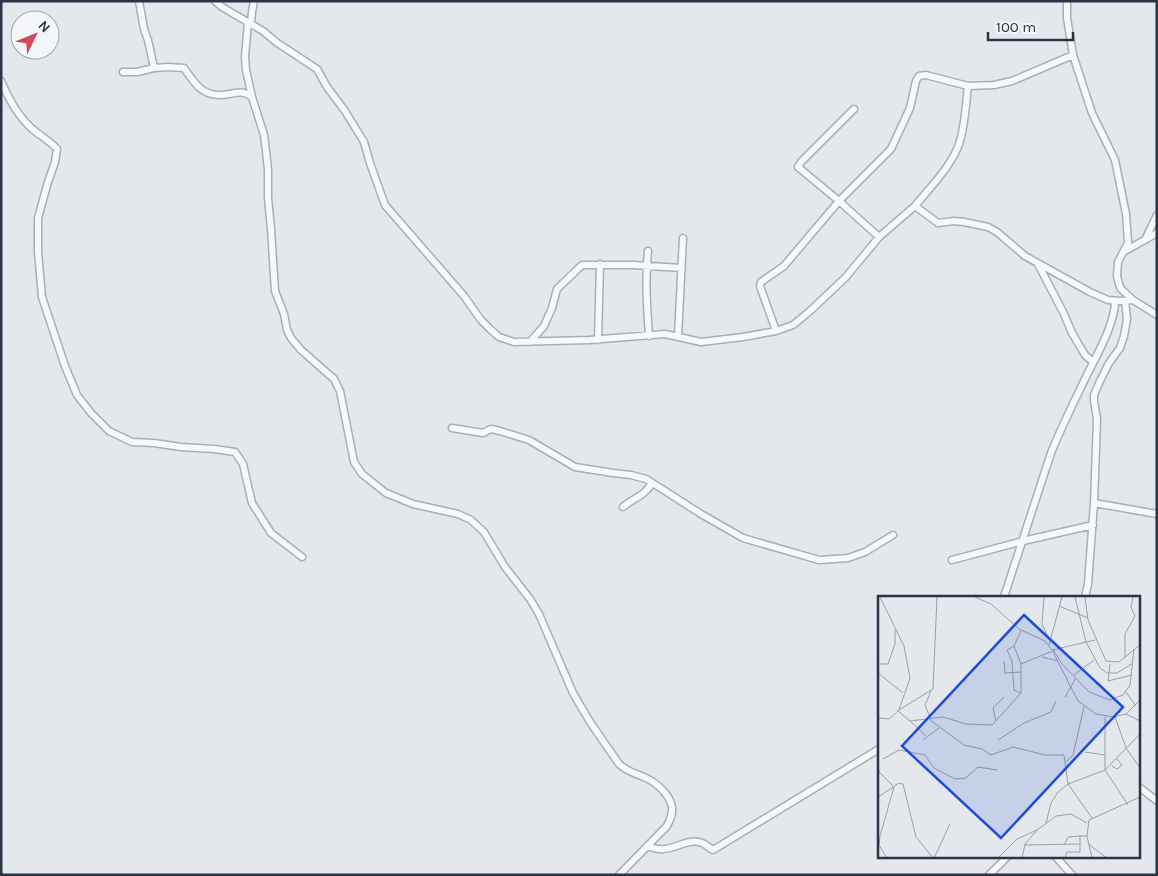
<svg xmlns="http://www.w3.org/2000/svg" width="1158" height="876" font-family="Karla,sans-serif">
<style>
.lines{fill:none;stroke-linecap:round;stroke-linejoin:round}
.street-casing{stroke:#a9aeb7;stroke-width:9}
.street{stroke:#f7f8fa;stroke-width:6}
.inset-road{fill:none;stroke:#9a9fa9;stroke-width:1}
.view{fill:#1d4ed8;fill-opacity:0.15;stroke:#1d4ed8;stroke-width:2.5}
.inset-edge{fill:none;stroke:#2b3445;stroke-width:2.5}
</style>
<rect width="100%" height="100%" fill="#e4e7ec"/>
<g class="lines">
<g class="street-casing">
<path id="street" d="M139,1L144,29L148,40L154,68
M215,1L222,7L263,31L276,42L317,69L327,87L345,111L364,142L370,163L385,205L464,296L481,320L490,329L499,337L514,342L589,340L665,334L701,342L743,337L776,331L793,325L810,311L846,277L879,237L915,206L938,223L954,221L964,222L988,227L997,232L1025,256L1090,292L1108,300L1120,301L1133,300
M1067,1V18L1073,55L1092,113L1115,160L1126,214L1128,243L1118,262L1117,276L1119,284L1121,289L1133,300L1157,315
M248,22L245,57L246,70L252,97L264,135L266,151L268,170V198L271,229L275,291L284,314L287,330L291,338L301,350L334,379L340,391L354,462L362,474L386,493L413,504L458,514L471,520L484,532L505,567L530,599L539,614L573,693L590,722L619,764C627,772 636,773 646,778C657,783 670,795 672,807C673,814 670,820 667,826L619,875
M251,23L252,12L254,1
M123,72H137L154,68L168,67L184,68C196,86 205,99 229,94C240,92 243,91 252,97
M1,81C9,100 19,119 36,132C44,138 51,142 57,149L55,162L48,182L38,218V252L42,297L65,366L77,395L91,413L109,431L132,442L154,443L181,447L214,449L235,452L243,464L252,503L271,533L302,557
M854,109L801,162L798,167L839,201L879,237
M915,206C931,186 953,165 960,141C965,124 966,103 968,86L994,85L1012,81L1073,55
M1145,240L1157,215
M648,251C645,280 647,307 649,336
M1125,251L1157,233
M1038,264L1064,314L1072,333L1085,355L1093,362
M776,331L760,286L761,282L784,266L839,201L891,149L910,108L916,81L919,76L926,75L968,86
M678,336L683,238
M598,340L600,264
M530,342L544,326L552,308L557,289L582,265H633L682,268
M452,428L483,433L491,429L500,431L529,440L575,467L613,473L631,475L646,479L662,489L701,514L743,538L819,560L848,558L865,552L893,535
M1094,503L1157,514
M623,507C634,497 644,497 652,483
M952,560L1023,541L1093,525
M1004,597L1051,453C1061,428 1073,404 1085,379C1095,358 1115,325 1115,301
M1085,597L1088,584L1094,503L1097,419L1094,401V395L1100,381L1109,363L1120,348L1124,336L1127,319L1125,301
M1139,787L1157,801
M647,846C651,847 655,849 659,849C673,851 685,839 699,842C705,843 709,848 713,850L879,749
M1056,857L1072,875
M989,875L1007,857"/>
</g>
<use href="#street" class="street"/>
</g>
<g transform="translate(878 596)">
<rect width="262" height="262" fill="#e4e7ec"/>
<path class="inset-road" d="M97,1L113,8L141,33L167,45L174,54L217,44M166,1L164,28L171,44M197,1L208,46L222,72L229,77H239L255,67M207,1L210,24L228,65L241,66L262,49M181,10L210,22M143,35L136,50L143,68M171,49L184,1M136,50L129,54L134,65L136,94L143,97M176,55L184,68L211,96L232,104L245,99L252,89L256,53M175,56L200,105L218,118L235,121L248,118L262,104M164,61L180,65M247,61V38L257,20L253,11L255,1M126,65L127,77L143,76M0,68H10L17,48V34M232,68L230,85L254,79M0,77L25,97M196,79L216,64M247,95L258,110M187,101L198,82M21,114L55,93L59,1M20,115L32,125L65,121L88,128L114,129L143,97V68L177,54M248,118L262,125M237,121L248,152L262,172M0,122L11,123L21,114L32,82L26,50L2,1M52,124L86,149L104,153L113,159L135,151L167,159H186L190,188L214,222M53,124L47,109L53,95M32,125L48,140M118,125L115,112L126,101M45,144L61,132M120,144L146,127L173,116L178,105M207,156L227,159M5,163L21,154L47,159L56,172L77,183L88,182L100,171L119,174M188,166L195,159L206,111M0,168L1,176L16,191L2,240L1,249L9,262M234,170L239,173L244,169L239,163M0,201L21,187L25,188L38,241L55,262M250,209L227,174L262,138M168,227L173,207L180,196L190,188L227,174V121M210,248L229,262M147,249L202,248M186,249L190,241L202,240M56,262L72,228M120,262L139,243L159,234L178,220L193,218L209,227M144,262L147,248L159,234M187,262L189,256H202V240H209M214,262L209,240L211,224L262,201"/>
<path class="view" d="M146,19L245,111L123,242L24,150Z"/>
<rect width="262" height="262" class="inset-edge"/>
</g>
<rect width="1158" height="876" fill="none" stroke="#2b3445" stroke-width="5"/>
<g transform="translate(35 35) rotate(47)"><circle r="24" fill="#f4f6f9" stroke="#a4a8b1"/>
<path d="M0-4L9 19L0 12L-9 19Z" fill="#d1495b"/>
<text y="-8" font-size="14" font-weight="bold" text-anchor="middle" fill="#2b3445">N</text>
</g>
<path d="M988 32v8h85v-8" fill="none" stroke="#2b3445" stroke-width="2.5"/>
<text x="996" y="32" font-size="15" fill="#2b3445" stroke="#f4f6f9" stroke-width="4" paint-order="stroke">100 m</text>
</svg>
